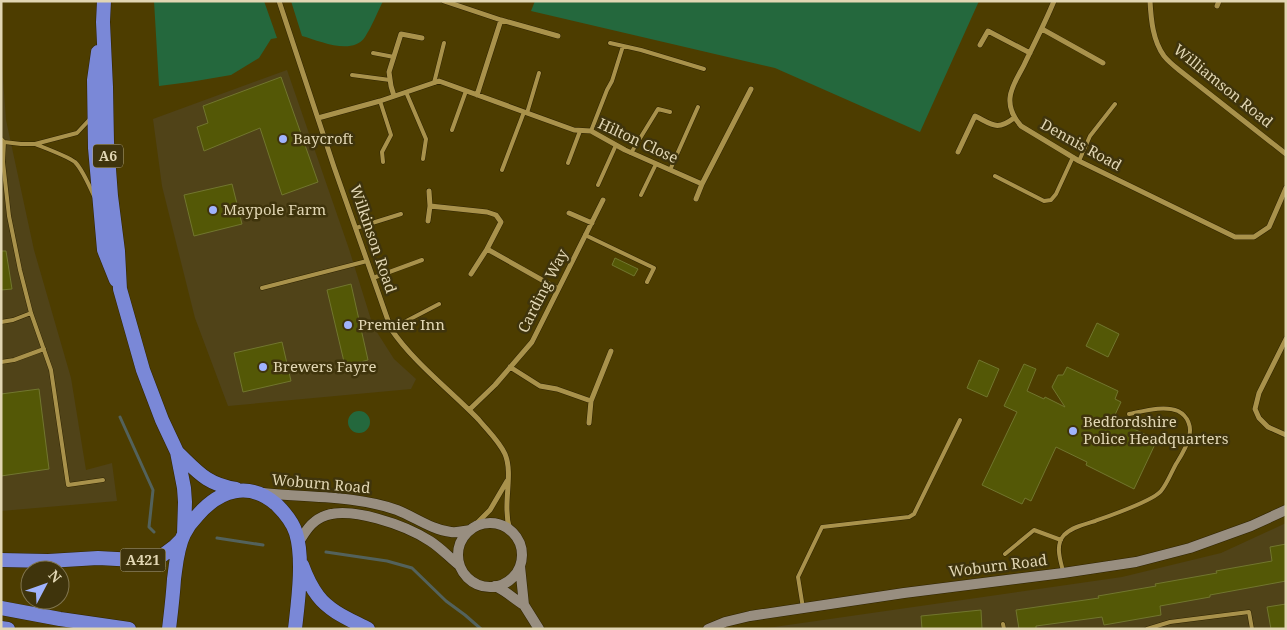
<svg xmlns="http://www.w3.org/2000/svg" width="1287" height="630" font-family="'Noto Serif',serif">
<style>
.built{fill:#504318}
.green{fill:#24683d}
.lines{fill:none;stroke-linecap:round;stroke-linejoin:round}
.stream{stroke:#53625c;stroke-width:3}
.building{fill:#545806;stroke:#71762e}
.service-casing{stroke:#2f2400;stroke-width:5}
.minor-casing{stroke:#2f2400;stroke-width:6}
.secondary-casing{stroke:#2f2400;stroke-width:11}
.trunk-casing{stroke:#2f2400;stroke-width:15}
.service{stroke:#a9924b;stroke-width:4}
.minor{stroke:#a9924b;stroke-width:5}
.secondary{stroke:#988e80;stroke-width:10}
.trunk{stroke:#7a88d7;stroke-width:14}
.poi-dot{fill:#a0b3fd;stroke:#3f340c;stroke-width:2}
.labels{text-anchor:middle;stroke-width:5;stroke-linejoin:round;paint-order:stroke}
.shield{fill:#3f340c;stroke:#b0a581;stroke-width:1}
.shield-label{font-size:14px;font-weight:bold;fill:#e1d6b3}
.street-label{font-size:15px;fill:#e1d6b3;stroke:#3f340c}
.poi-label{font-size:15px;fill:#e1d6b3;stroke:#3f340c;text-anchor:start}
</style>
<rect width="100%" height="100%" fill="#4d3d00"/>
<path class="built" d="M1,51L6,120L34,250L71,378L86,470L112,463L117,501L1,511Z
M287,70L349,249L373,326L394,359L416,379L411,389L228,406L195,318L162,186L153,119Z
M1286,523V629H761L1122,577L1221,553Z"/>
<path class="green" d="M154,1H264L277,38L271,39L259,58L231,75L190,82L159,86Z
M291,1H383C377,13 372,26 365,37C352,56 320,41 302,36Z
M535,1H979L920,132L775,68L531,11Z
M348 422a11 11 0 1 1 22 0a11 11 0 1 1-22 0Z"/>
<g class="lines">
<path class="stream" d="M120,417L153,490L149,527L154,532
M217,538L263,545
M326,552L387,561L412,568L446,601L465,615L481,629"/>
</g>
<path class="building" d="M281,77L318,182L282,195L260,128L204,151L197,127L208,123L203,106Z
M232,184L242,224L194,236L184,195Z
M1,251H6L12,289L1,290Z
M615,258L638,269L634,276L612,265Z
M351,284L368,360L345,366L327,290Z
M1097,323L1119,334L1108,357L1086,346Z
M282,342L291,381L243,392L234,353Z
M979,360L999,369L987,397L967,388Z
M1024,364L1036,369L1027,391L1044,399L1045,397L1065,407L1052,387L1058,375H1063L1067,367L1118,391L1115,399L1121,402L1113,419L1157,440L1134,489L1086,465L1087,462L1056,447L1031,501L1025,498L1022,504L982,485L1017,412L1004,406Z
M39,389L49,469L1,476V394Z
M1286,544V581L1210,595V597L1160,606L1161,615L1104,625L1102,617L1036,626V629H1019L1016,610L1099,598L1098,596L1156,586L1155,584L1217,573L1216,571L1272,561L1270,547Z
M1286,604V629H1271L1267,607Z
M981,610L982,629H922L921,616Z"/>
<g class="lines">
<g class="service-casing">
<path id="service" d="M610,43L641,50L704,69
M373,53L394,57
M352,75L390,80
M434,83L444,43
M406,92L426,139L423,159
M380,101L391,135L382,152L383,162
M527,113L539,73
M452,130L466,91
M591,131L607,90L612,81L623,46
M1,139L4,142L21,144H35L77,133L91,118
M4,142L3,162L9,216L20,270L31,313L51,370L68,485L103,480
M35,144C45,148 67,156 75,162C82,169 90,187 94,196
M631,153L658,109L670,112
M1079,161L1090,136L1115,104
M568,163L580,131
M502,170L524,112
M670,170L698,107
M995,176L1044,201L1051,200L1056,194L1073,157
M598,185L616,145
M641,195L656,164
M356,228L401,214
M585,235L654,268L647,282
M373,278L422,260
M262,288L367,261
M1,322L13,320L31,313
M391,329L439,304
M1,362L14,360L44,349
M1005,554L1034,530L1061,540
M1063,571C1060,559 1055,545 1064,535C1072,527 1085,524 1095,521C1109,516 1153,501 1161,491C1167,484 1171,473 1176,464C1181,456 1187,447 1189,437C1192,427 1188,416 1178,411C1164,405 1144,411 1129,414
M803,608L798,577L822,527L909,517L914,514L960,420
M1003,624L1004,629
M1147,629L1170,622L1249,612L1252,629"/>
</g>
<g class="minor-casing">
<path id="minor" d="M279,1L334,167L391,329C414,363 450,390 479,420C488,431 499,441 505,454C512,470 506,494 507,511C507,518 508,524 510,530
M444,1L501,20
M1054,1C1045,23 1034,44 1024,65C1019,75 1011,86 1010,98C1009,109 1014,118 1021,126L1079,161L1235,237H1254L1269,227L1286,188
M1150,1C1151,20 1153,41 1164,56C1168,61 1174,66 1179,70L1286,154
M1217,6L1219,1
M1042,29L1103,63
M980,45L988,31L1030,53
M477,95L501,20L558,36
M394,96L391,86L389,72L401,34L422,38
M318,118L380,101L439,81L574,130L591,131L625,150L702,184L751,89
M958,152L975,116C993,125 997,131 1014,118
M429,191L430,206L487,212L496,215L501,222L487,249L558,289
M696,199L702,184
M569,213L592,223
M428,221L430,206
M471,274L487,249
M1286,339L1259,393L1255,409L1259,418L1268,427L1286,435
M510,367L540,386L557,389L591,401L611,351
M469,410L495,385L532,342L603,200
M589,423L591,401
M473,527L490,510L507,481"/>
</g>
<g class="secondary-casing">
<path id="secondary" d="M263,493C307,498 354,495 397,510C415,517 432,530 451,532C457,533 463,531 470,530
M458 555a32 32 0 1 1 64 0a32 32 0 1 1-64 0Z
M299,542C305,532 311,522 322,517C348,504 407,526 430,541C441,548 450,558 460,566
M520,566L524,605L539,629
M495,586C506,591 514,599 524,605
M708,629L725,622L750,616L904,593L1063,573L1136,562L1190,548L1251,526L1286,510"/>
</g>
<g class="trunk-casing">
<path id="trunk" d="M104,1L103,22L106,87L107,142L111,196L118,251L120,289L143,370L162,420L177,452L184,488L185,502L184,534
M98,52L94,80L95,148L104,250L116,280
M177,452C198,472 206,484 236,489
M1,560L48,561L98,558L136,560L150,559L163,555L175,546L181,540
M302,565C306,576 311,587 318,596C330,612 351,620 368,629
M1,608L60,619L129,629
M1,628L8,629
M169,629C171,612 173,596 174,579C176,565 177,548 184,534C187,528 192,521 197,516C219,490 249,480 277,505C285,513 293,523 296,533C304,559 298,602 295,629"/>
</g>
<use href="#service" class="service"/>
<use href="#minor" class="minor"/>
<use href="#secondary" class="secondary"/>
<use href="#trunk" class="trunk"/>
</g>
<g class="poi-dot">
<circle cx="283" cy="139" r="5"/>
<circle cx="213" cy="210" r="5"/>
<circle cx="348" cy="325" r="5"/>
<circle cx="263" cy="367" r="5"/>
<circle cx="1073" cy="431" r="5"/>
</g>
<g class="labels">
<g class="shield">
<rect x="93" y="144.5" width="30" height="23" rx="4"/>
<rect x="120.5" y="548.5" width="45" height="23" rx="4"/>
</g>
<g class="shield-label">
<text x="108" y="161">A6</text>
<text x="143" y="565">A421</text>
</g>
<g class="street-label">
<text transform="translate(1223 86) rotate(39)" y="5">Williamson Road</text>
<text transform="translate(638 141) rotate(25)" y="5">Hilton Close</text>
<text transform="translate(1081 145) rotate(29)" y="5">Dennis Road</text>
<text transform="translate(373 239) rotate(71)" y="5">Wilkinson Road</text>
<text transform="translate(543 291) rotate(-63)" y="5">Carding Way</text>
<text transform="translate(321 484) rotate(5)" y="5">Woburn Road</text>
<text transform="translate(998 566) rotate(-7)" y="5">Woburn Road</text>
</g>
<g class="poi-label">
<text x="293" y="144">Baycroft</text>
<text x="223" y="215">Maypole Farm</text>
<text x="358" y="330">Premier Inn</text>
<text x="273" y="372">Brewers Fayre</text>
<text x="1083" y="427">Bedfordshire<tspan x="1083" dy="17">Police Headquarters</tspan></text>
</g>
</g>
<rect width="1287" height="630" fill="none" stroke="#e1d6b3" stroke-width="5"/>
<g transform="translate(45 585) rotate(49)"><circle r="24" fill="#3f340c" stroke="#80754f"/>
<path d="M0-4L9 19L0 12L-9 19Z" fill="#a0b3fd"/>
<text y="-8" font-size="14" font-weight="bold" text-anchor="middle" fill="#e1d6b3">N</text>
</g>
</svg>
